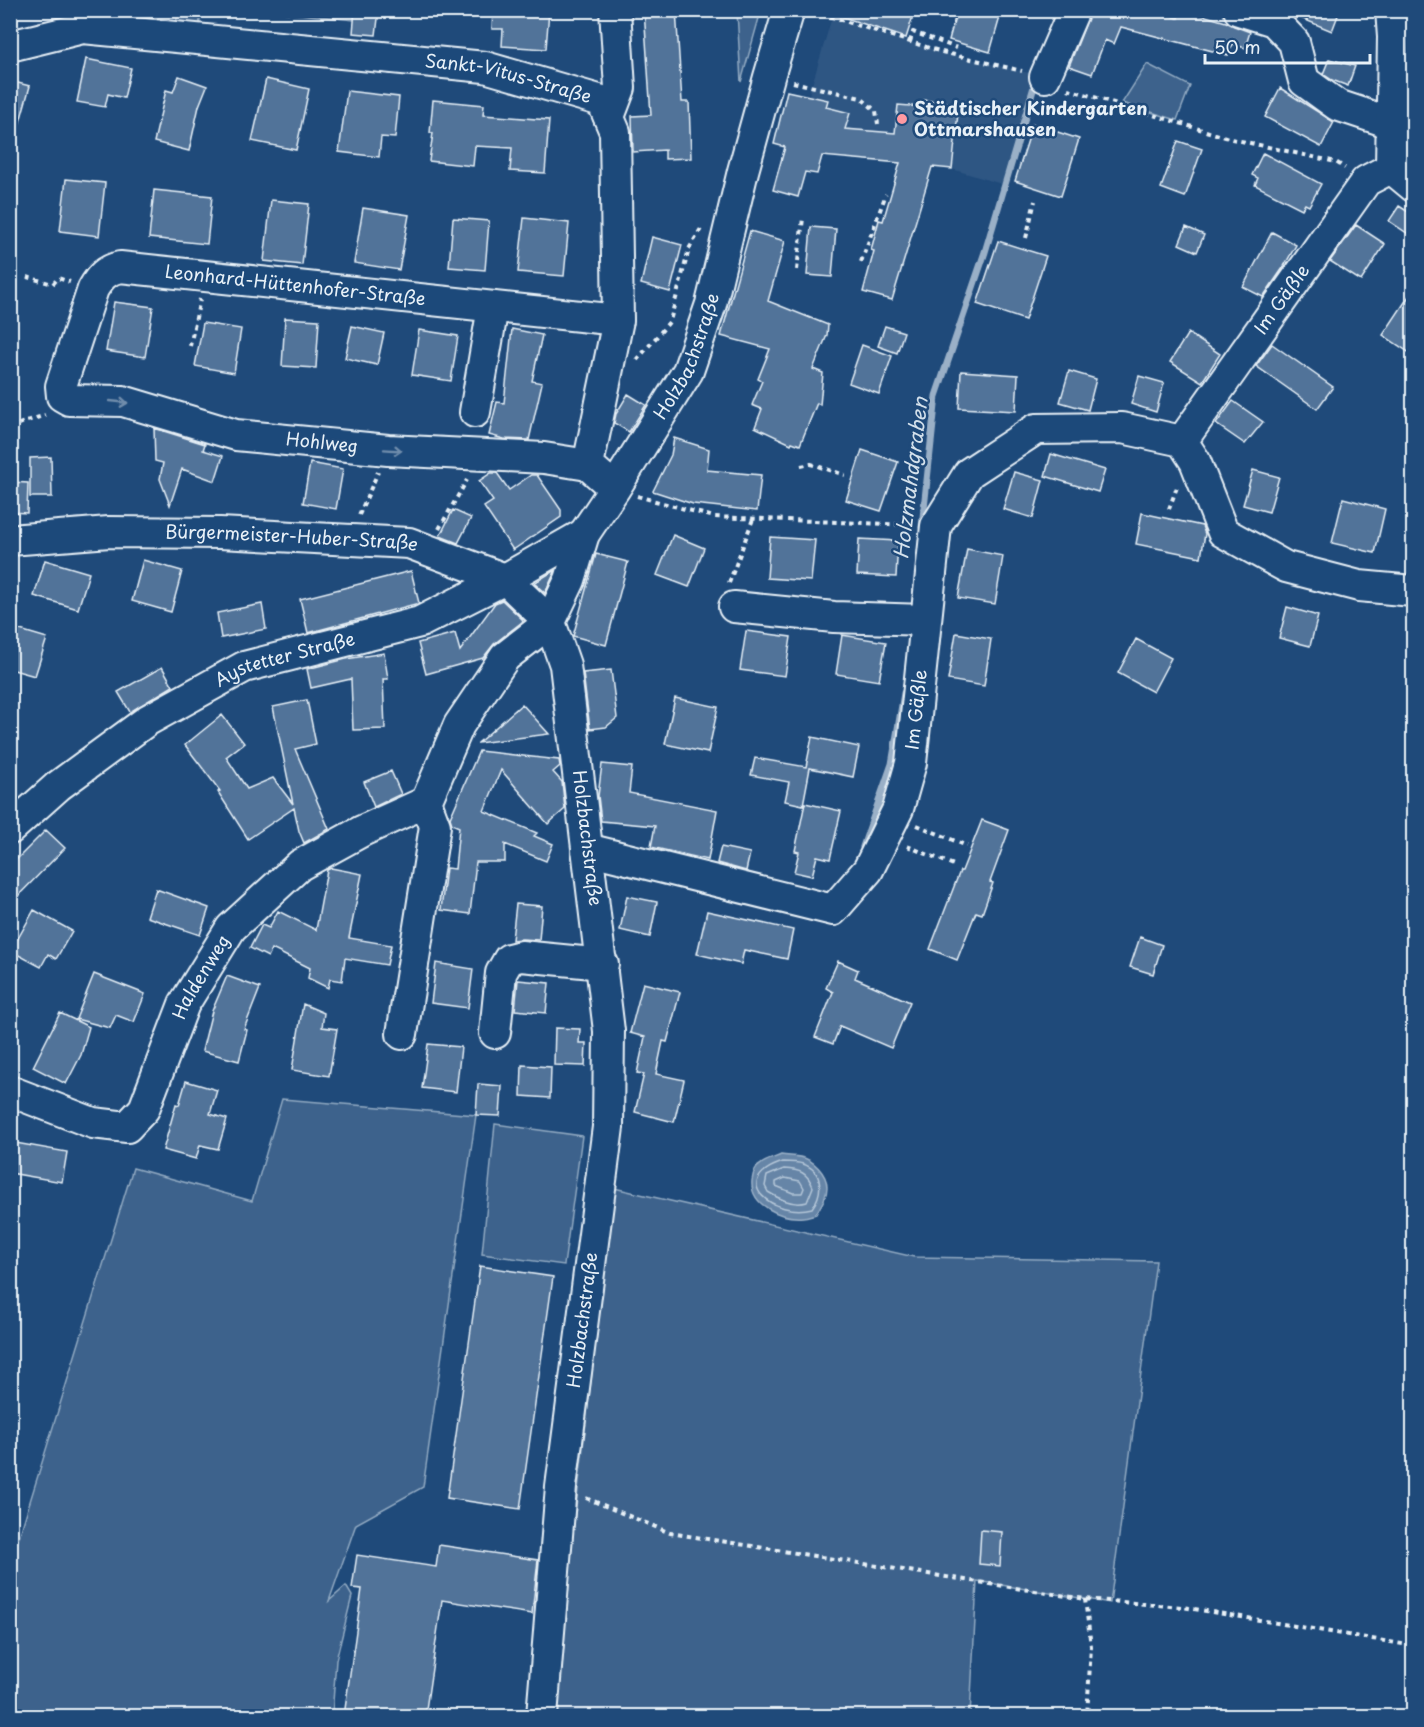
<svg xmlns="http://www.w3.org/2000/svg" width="1424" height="1727" font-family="'Playpen Sans',sans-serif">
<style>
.built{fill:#2e5683}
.green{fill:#3c628c;stroke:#92aac2;stroke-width:1.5}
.water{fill:#6685a7;stroke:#9ab0c7;stroke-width:1.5}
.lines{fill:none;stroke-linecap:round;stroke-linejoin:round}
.shore{stroke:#b4c6d8;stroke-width:1.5}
.stream{stroke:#9ab0c7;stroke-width:7}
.building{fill:#517399;stroke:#e8f1f8;stroke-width:1.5}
.minor-casing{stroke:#e8f1f8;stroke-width:34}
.path{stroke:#e8f1f8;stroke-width:4;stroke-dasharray:4.5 4.5;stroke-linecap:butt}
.minor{stroke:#1f4a7a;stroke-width:30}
.oneway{stroke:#6f8dac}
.poi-dot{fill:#ff9aa2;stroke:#1f4a7a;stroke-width:2}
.labels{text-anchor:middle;stroke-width:5;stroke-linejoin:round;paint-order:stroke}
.street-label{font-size:18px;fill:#e8f1f8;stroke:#1f4a7a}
.poi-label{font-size:18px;font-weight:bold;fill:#e8f1f8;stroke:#1f4a7a;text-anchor:start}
.water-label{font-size:20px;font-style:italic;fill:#d4e1ec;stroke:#1f4a7a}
</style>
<rect width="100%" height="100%" fill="#1f4a7a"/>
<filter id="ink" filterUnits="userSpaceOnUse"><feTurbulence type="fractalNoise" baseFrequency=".0167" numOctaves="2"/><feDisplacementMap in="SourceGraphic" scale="12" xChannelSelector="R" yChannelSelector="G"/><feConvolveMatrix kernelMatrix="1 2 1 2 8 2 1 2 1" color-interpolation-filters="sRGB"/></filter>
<g filter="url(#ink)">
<path class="built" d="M832,17L942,52L1037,75L1005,185L952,169L840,158L841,149L813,154L774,144L787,91L809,95Z"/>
<path class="green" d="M178,11H224V15L201,13L199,27L176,25Z
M272,11H355L354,20Z
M737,11H761L741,82Z
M1147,64L1190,86L1177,120L1122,103Z
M282,1099L476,1115L423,1487L356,1524L329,1601L346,1586L352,1596L336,1660L332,1716H11V1563L133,1168L252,1201Z
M495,1124L582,1136L564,1265L482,1254Z
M614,1188L914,1257L1156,1261L1110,1603L977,1581L970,1716H551Z"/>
<path class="water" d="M781,1155C787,1156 794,1156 800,1157C813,1159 827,1174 827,1187C827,1197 821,1205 816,1214C812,1215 807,1217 803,1217C781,1219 750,1205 752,1181C753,1175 754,1168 760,1165C765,1160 775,1158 781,1155Z"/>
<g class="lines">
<path class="shore" d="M783,1162C789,1162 797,1162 803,1164C824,1171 823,1193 812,1208C775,1218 726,1181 783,1162Z
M784,1169C800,1170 807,1172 813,1187L807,1202C794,1206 779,1199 768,1192L765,1186L767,1176Z
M785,1178L800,1181L804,1188L802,1193H793L776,1186V1182Z"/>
<path class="stream" d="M922,527L936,396L985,252L1036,80
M863,847L892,764L904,693"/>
</g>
<path class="building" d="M355,10H379L376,35L353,33Z
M493,10H549L546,49L502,46L503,29H492Z
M644,10H676L682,102H689L691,158L665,159V150L633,152L632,116L651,115Z
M834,10H915L906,38L834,14Z
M957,10H1002L990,52L949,40Z
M1091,10H1150L1178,18L1180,10H1185L1226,22L1234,26L1250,32L1245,48L1233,44L1228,55L1121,27L1114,44L1105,40L1092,74L1069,66Z
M1288,10H1340L1332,31L1291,14Z
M86,59L131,68L124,98L108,94L105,107L77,102Z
M1329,59L1355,66L1348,86L1332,80L1323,74Z
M179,76L207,86L199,106L189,151L154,142L166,90L173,92Z
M266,79L309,89L296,150L252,141Z
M10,81L30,86L16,136L10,135Z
M1280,88L1334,122L1321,147L1265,117Z
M347,91L399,97L395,138L381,137L379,157L339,152Z
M787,91L828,100L826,107L850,113L845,129L895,133L898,105L923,107L924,100L959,104L952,169L932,167L892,300L863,292L874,251L871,250L879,220L883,221L900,163L822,156L817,174L805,172L798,197L773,190L785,147L774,144Z
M433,100L484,105L483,115L549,120L545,173L510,171L512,148L475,146L473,166L429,161L433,133H430Z
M1033,124L1079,139L1061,196L1015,181Z
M1178,141L1202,149L1185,197L1161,188Z
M1263,153L1321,184L1309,206L1305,204L1302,209L1255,185L1258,178L1252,175Z
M66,179L105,183L99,236L60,231Z
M154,190L212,196L207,244L149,238Z
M271,200L309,204L302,265L264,261Z
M1399,206L1413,215V237L1389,221Z
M363,208L409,215L399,270L354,263Z
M453,218L489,221L485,270L449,267Z
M524,218L569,223L564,276L518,272Z
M1356,225L1385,244L1361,281L1330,261Z
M811,227L836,229L832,277L807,275Z
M1186,227L1204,235L1197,252L1179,244Z
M750,231L785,241L768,301L828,325L827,335L813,369L823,373L820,405L817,403L800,445L792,442L791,444L755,427L762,409L752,405L762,381L758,379L770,349L721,336Z
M1272,232L1296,245L1283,268L1263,297L1243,287Z
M652,237L682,245L670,292L641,284Z
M998,241L1046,256L1025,320L977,304Z
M1413,290V355L1383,335Z
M114,302L153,307L145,357L106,351Z
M285,318L319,320L316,368L282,366Z
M203,323L241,329L234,373L195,366Z
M352,326L384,333L377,365L345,358Z
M885,326L904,332L897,353L878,346Z
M512,329L542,335L532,381L542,383L529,440L504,439L489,435L497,402L504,403Z
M419,330L458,336L451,381L412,375Z
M1188,333L1220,354L1202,382L1170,362Z
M1272,344L1333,387L1317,409L1256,366Z
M862,345L892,356L879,394L849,383Z
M961,371L1018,375L1016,411L959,408Z
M1069,371L1096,379L1088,410L1060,402Z
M1139,376L1164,383L1156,412L1131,404Z
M628,394L646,405L629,432L614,423L616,414Z
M1233,401L1263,422L1245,444L1216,424Z
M154,428L205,444L203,450L223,456L215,481L182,469L170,505L160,479L163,463L155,461Z
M674,438L709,449L707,470L761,475L757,511L693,504L653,491L671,455Z
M862,450L898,462L881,511L846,500Z
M1051,454L1105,470L1098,492L1045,476Z
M51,457L52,497H30V458Z
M310,463L343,469L336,509L303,503Z
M1253,470L1279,477L1269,512L1243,505Z
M1014,472L1043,480L1033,518L1003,509Z
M491,473H497L509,490L531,475H537L561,510V517L513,550L484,507L493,501L479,481Z
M10,482L28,483L27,513L10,512Z
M1343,498L1385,509L1375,553L1332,543Z
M453,510L471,518L458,543L440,536Z
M1142,513L1202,526L1205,534L1201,557L1136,544Z
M673,535L704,548L689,587L657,575Z
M770,537L815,540L811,581L767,578Z
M859,539L898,541L896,577L857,575Z
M967,549L1003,556L995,604L958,598Z
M596,554L628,562L606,645L573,636Z
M45,560L89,573L78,609L34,596Z
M143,560L182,571L171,612L132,601Z
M555,570L554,574L545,593L534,583Z
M411,571L419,603L308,633L300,599Z
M502,600L523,620L522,622L494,644L483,658L426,674L418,643L455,633L460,651L495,603Z
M262,604L266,629L221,638L217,613Z
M1287,607L1318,616L1310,646L1279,638Z
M10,627L47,638L35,676L10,669Z
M746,631L791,637L785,676L740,670Z
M956,633L991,639L984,686L948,680Z
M842,635L886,642L879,681L836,674Z
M1136,639L1171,658L1153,692L1118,673Z
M384,653L388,679H383L385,729L353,730L351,679L311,688L307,669L346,659Z
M162,667L173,686L130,712L118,692Z
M611,670L617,718L606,727L590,729L583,673Z
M675,698L718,707L708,753L665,744Z
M307,700L316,744L295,749L329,829L304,843L299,831L294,808L248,839L218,792L220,791L185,745L222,715L244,743L226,757L247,789L273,778L293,804L273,707Z
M522,704L549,734L478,743Z
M812,737L859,747L853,777L810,768L803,805L785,801L789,782L751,775L755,758L806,767Z
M479,751L559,760L560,766L553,772L562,782L565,809L548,824L501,770L484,811L537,833L534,836L553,844L546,861L505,844V862H476L470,914L441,910L446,868L455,869L459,827L452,824L450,818Z
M602,764L632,767L629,793L717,810L708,860L651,847L655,826L601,821L598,796Z
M391,771L401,794L374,807L364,782Z
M805,803L841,811L830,859L817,856L812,876L794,872L799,852L795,851Z
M982,820L1009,830L990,882L993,883L982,914L976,912L957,960L930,949L960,871H962Z
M46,830L65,848L10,904V866Z
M721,847L750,853L746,871L717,863Z
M331,868L362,874L349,938L391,945L387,965L345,958L342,981L330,979L328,988L308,978L310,968L272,949L268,957L250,948L262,925L269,928L278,911L316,930L327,870Z
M156,889L209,908L200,935L147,917Z
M627,896L657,902L650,937L620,930Z
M516,904L542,906L539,940L522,939L512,940Z
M34,910L72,931L56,959L48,954L41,967L11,951Z
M707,911L793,930L787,959L744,950L741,964L697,954Z
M1140,937L1162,945L1153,974L1130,967Z
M838,961L858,970L855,978L910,1002L891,1048L840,1026L833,1044L815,1037L833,992L826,988Z
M436,963L473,969L468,1008L431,1003Z
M94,974L145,994L134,1022L116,1015L110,1028L76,1019Z
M227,976L260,988L244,1029L247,1030L239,1061L202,1051L212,1011Z
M518,980L549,983L546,1013L515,1010Z
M643,983L680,992L667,1042L663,1041L656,1074L684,1080L674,1122L635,1112L644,1074L637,1073L645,1037L630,1033Z
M303,1004L324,1013L322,1027L337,1029L329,1076L292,1070Z
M60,1013L89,1027L81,1055L66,1084L33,1067Z
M555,1028L580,1029L579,1043H586L585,1066L554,1065Z
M428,1044L461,1047L456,1092L422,1088Z
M522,1065L551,1067L550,1098L521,1096Z
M186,1081L217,1090L210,1114L227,1119L218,1149L200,1145L196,1159L163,1150L176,1104L179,1105Z
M478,1084L502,1086L500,1116L476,1115Z
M10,1142L67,1152L62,1182L10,1173Z
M480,1266L553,1277L520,1509L447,1498Z
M981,1530L1002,1532L1000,1566L979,1564Z
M439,1545L538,1560L532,1614L442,1600L425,1716H344L362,1589L352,1588L357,1555L436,1567Z"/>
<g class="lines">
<g class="minor-casing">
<g id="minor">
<path d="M1239,10L1274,21L1294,42L1304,81L1337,105L1391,123"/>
<path d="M1391,10L1393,37L1391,168L1414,187"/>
<path id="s1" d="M10,46L83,28L485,67L602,101L615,132L618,320L588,465L604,479"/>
<path d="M1045,77L1074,10"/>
<path d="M609,117L620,88L615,10"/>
<path d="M475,412L493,307"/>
<path d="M1182,441L1195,461L1223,532L1286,567L1359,586L1413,591"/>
<path id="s2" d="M588,465L544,458L388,450L236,435L123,401L69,400L62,396L61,386L93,289C100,277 106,270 120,267L618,320"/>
<path id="s3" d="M10,540L109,532L220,533L409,543L505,579L550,622"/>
<path d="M734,607L834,617L925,620"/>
<path id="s4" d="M10,829L58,786L148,720L244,667L420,622L505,579L584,534"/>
<path id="s5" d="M587,849L833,910L868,870L898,809L911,763L936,526L969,473L1036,429L1122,428L1182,441L1366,181L1391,168"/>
<path d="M495,1033L501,973L509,959L521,956L603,964"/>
<path d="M402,1034L435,826L426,802"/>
<path id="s6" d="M10,1091L93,1123L127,1127L144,1109L184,1004L231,928L300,865L362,831L426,802L459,725L505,657L550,622"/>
<path id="s7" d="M542,1716L561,1487L608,1127L609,1031L565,665L550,622L570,580L584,534L615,488L688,371L711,304L743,171L769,77L789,10"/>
</g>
</g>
<path class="path" d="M813,11L942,52L1022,71
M910,42L913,32L957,48
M793,82L861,98L876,111L878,124
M1068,89L1232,139L1336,162L1345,168
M1026,238L1035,201
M861,262L886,194
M797,270L803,218
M27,277L53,284L58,278L70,282
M190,346L200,299
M637,360L670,321L689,249L702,227
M10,427L45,415
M801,466L811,464L845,475
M637,496L714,517L912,525
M1169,509L1177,487
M359,515L378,472
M439,529L467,480
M729,583L753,519
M917,825L967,846
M907,846L956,866
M586,1498L670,1533L1085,1599L1182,1607L1414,1646
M1085,1599L1091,1646L1087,1716"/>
<use href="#minor" class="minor"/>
</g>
<defs><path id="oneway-shaft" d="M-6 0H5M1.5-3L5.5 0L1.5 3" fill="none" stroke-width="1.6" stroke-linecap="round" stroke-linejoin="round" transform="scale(1.5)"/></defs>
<g class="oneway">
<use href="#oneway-shaft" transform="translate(119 402) rotate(6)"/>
<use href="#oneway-shaft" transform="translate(393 450) rotate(4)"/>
</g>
</g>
<circle class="poi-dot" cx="902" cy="119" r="6"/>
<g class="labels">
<g class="street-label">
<text dy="6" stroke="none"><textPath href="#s1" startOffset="504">Sankt-Vitus-Straße</textPath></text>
<text dy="6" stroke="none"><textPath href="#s2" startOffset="858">Leonhard-Hüttenhofer-Straße</textPath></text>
<text dy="6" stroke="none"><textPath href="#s5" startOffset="1124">Im Gäßle</textPath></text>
<text dy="6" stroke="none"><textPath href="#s7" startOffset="1404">Holzbachstraße</textPath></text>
<text transform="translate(322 443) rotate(6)" y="6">Hohlweg</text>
<text dy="6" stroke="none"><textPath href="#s3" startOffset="282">Bürgermeister-Huber-Straße</textPath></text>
<text dy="6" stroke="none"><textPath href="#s4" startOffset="327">Aystetter Straße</textPath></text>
<text dy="6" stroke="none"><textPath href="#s5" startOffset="476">Im Gäßle</textPath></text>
<text transform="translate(587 838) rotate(83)" y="6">Holzbachstraße</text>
<text dy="6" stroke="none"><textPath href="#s6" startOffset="292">Haldenweg</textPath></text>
<text dy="6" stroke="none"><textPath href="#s7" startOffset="398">Holzbachstraße</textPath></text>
</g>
<g class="poi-label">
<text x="914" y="115">Städtischer Kindergarten<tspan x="914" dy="21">Ottmarshausen</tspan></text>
</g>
<g class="water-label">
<text transform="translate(911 478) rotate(-83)" y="7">Holzmahdgraben</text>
</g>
</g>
<rect width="1424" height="1727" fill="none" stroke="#1f4a7a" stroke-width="36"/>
<rect x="18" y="18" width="1388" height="1691" fill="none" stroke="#e8f1f8" stroke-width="2" filter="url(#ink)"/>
<path d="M1205 54v9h165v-9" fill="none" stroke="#e8f1f8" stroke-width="3"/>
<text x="1214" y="54" font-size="18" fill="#e8f1f8" stroke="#1f4a7a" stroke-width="4.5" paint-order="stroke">50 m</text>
</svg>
